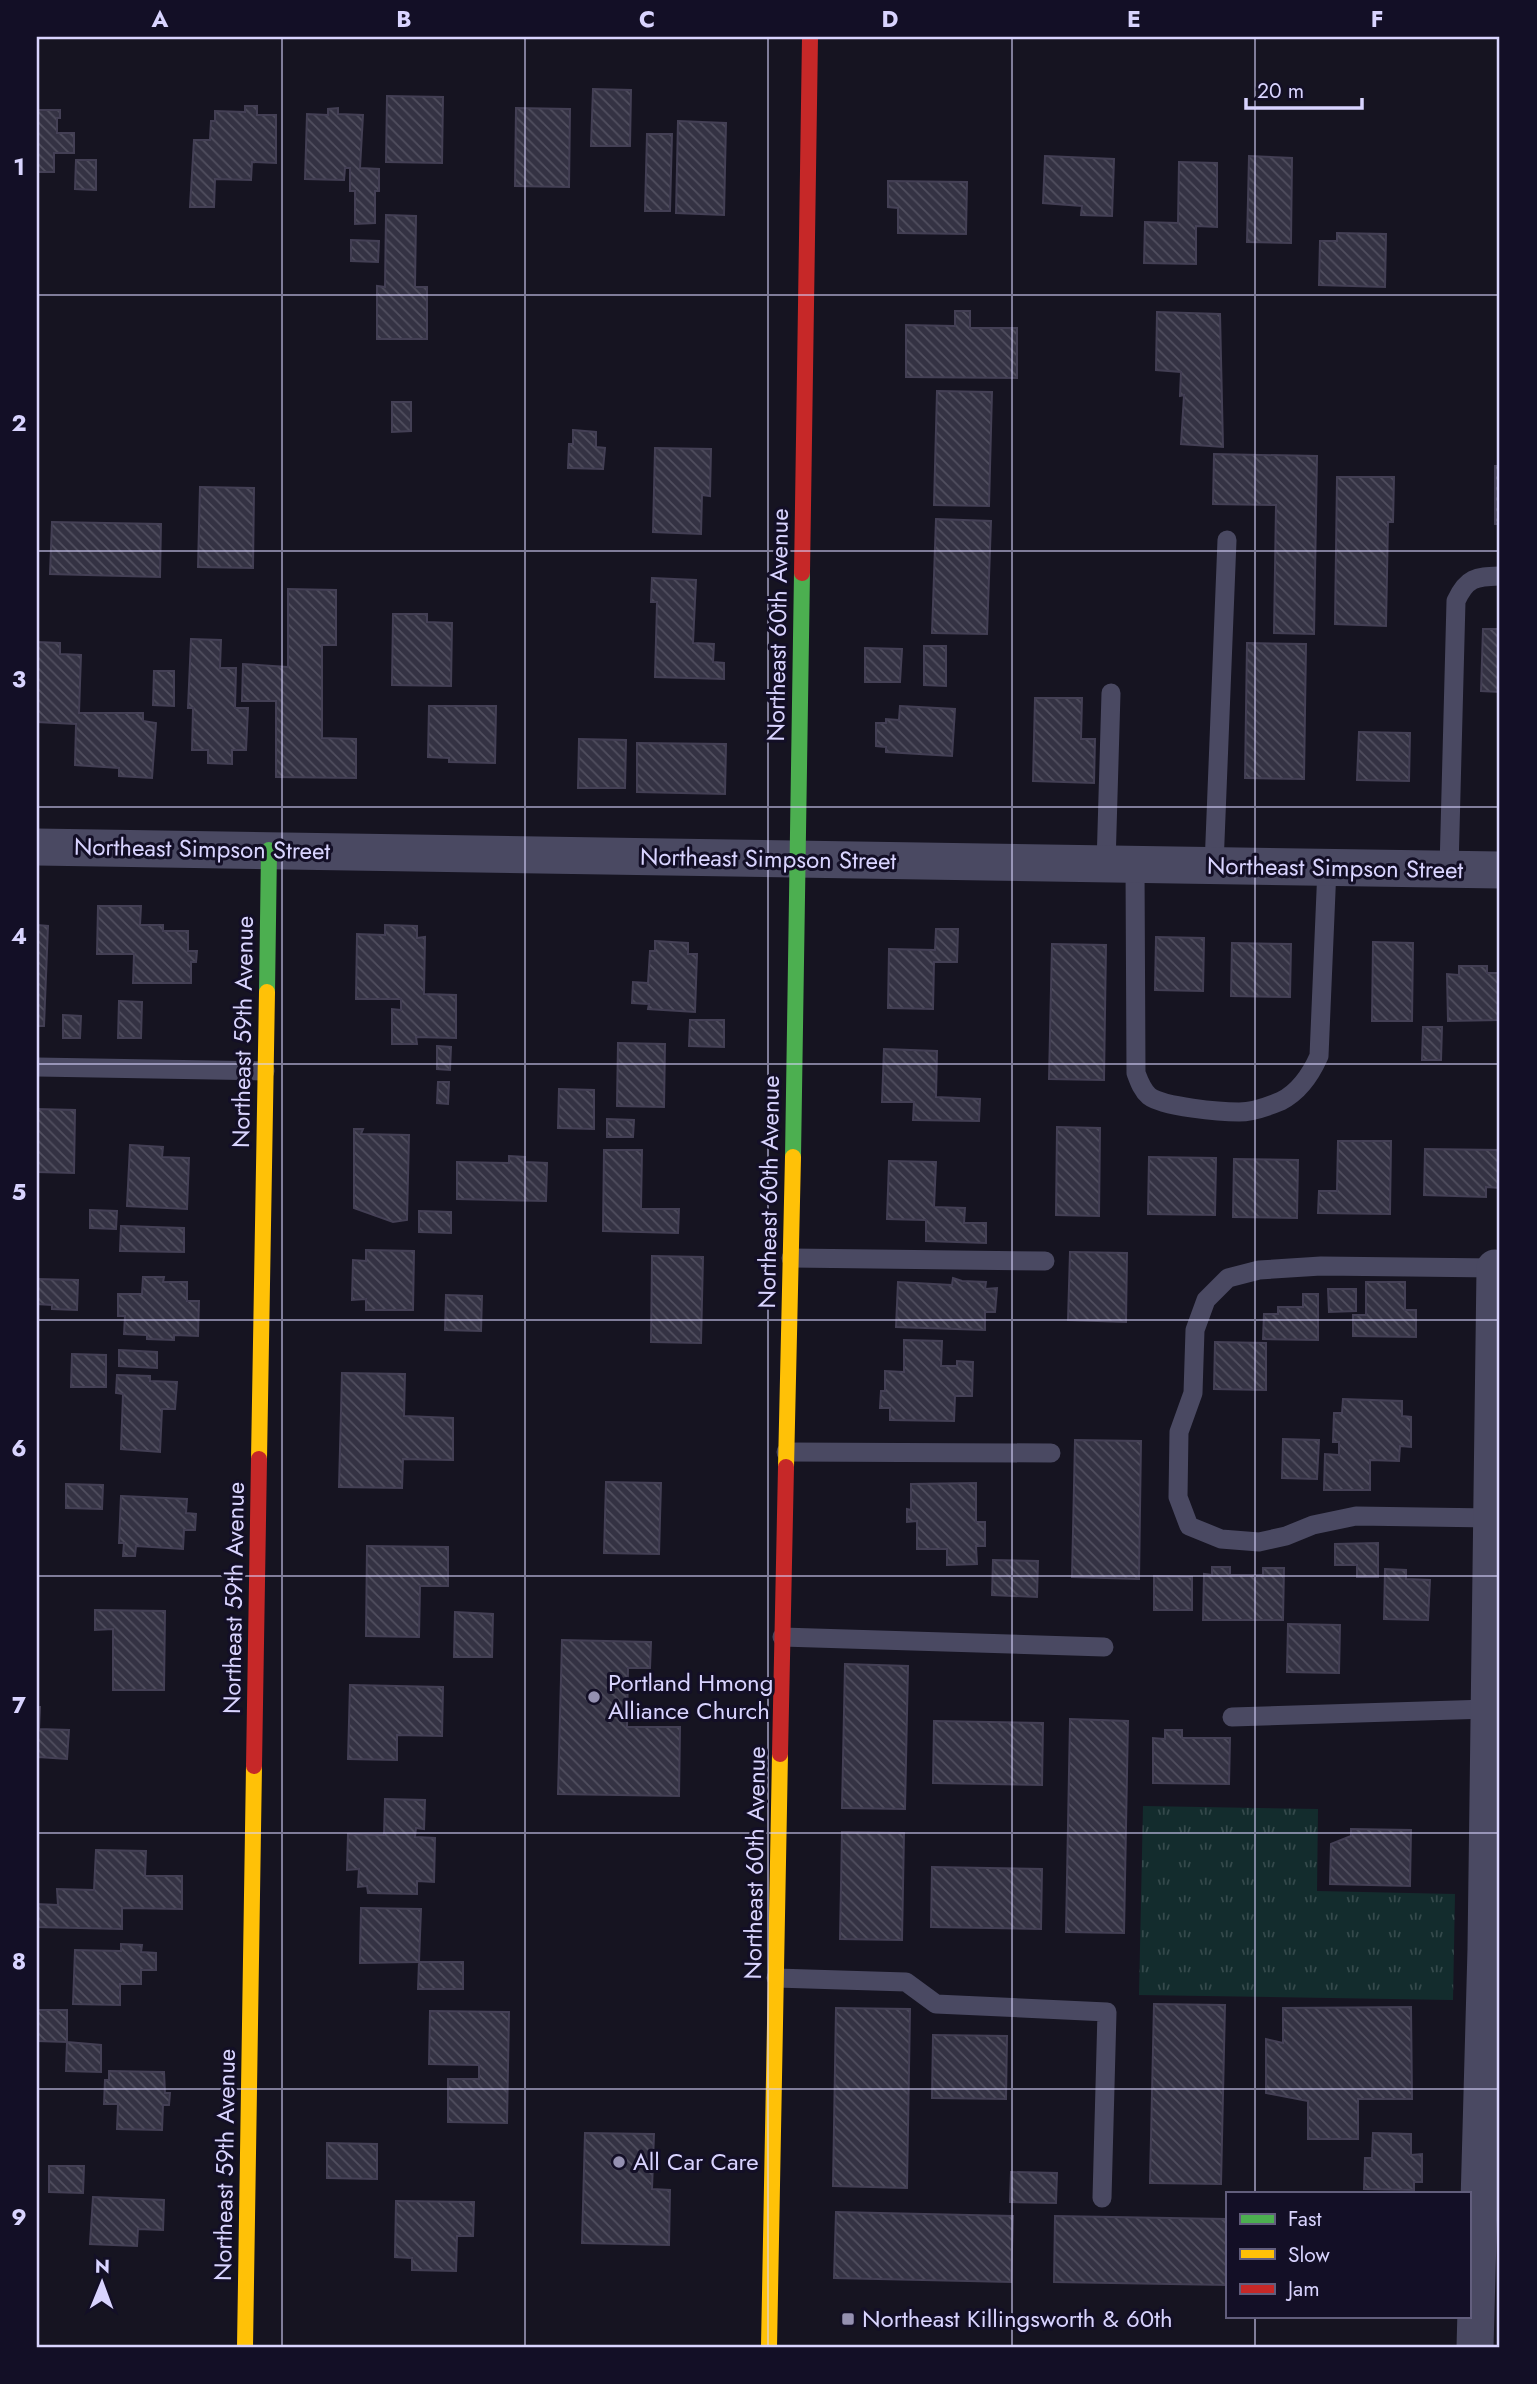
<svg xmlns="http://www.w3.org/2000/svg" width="1537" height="2384" font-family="Jost,sans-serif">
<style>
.grass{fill:url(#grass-tufts)}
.building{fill:url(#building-back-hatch);stroke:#433f54;stroke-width:2}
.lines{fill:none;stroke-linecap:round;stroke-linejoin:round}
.lane{stroke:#4a4962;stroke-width:19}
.street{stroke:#4a4962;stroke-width:37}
.fast{stroke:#4caf50;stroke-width:16}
.slow{stroke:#ffc107;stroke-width:16}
.jam{stroke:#c62828;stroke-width:16}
.grid{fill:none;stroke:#d9d4ff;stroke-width:2;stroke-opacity:0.55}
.poi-dot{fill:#9591b1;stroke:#130f26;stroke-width:2.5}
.labels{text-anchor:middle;stroke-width:6;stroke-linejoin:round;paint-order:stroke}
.street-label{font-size:24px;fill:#d9d4ff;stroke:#130f26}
.poi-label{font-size:24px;fill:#d9d4ff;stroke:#130f26;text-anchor:start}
.neatline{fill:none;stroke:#d9d4ff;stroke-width:2.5}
.grid-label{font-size:23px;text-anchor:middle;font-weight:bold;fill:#d9d4ff}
</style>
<defs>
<pattern id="grass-tufts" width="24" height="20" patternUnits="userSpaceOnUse" patternTransform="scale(1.75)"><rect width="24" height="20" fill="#132c2d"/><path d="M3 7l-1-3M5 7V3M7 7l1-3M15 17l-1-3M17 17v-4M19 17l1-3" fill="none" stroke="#354a4c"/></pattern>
<pattern id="building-back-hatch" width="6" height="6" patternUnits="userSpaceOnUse" patternTransform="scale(1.75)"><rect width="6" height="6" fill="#343243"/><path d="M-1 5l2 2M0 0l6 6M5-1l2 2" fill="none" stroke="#514f5f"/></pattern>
</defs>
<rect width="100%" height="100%" fill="#161421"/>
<path class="grass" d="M1143,1806L1318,1809L1317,1891L1455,1894L1453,2000L1139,1995Z"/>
<path class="building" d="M593,89L631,90L630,146H591Z
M387,96L443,97L442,163L386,162Z
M245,106H257V115H276V163L252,162L251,180L215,179L214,207H190L194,140H210L211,121H215V111L245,112Z
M338,108V114L363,115L360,168L379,169V191H375V223L355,224V191H350V168H345L344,180L305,179L307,114L328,115V109Z
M516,108L570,109L569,187L515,186Z
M37,110H60V118H57V133H74V153H54V172H37Z
M678,121L726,123L724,215L676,213Z
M647,134H672L670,211H645Z
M1045,156L1114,159L1112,216L1081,215L1082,206L1043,203Z
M1249,156L1292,158L1291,243L1247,242Z
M76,160H96V190L75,189Z
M1179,162L1217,163V227L1196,226V264L1144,263L1145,222L1178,223Z
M888,181L967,182L966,234L898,233V208L888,207Z
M386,215L416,216L415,287H427V339H377V286L385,287Z
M1337,233L1386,234L1385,287L1319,285L1320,241H1337Z
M351,240L379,241L378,262L351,261Z
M955,311H970V328H1017V378L906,377V325L955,326Z
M1157,312L1220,314L1223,447L1181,444L1184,395L1180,396L1181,372L1156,370Z
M937,391L992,392L989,506L934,505Z
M392,402H411V431L392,432Z
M573,430L596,432V447L605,448L603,469L568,468L569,444H573Z
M655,448L711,449L710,496L702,495L701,534L653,532Z
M1214,454L1317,456L1314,634L1274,633L1276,505L1213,504Z
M1495,466H1500V524H1495Z
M1337,477H1394L1393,522H1388L1386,626L1335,624Z
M200,487L254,488L253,568L198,567Z
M936,519L991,521L987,634L932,633Z
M52,522L161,524L160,577L50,574Z
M652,578L696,580L693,643L714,644L713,662L724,663V679L655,677L657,602H651Z
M288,589L336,590V645H322V738L356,739V778L276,777V701H242L243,664L288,667Z
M393,614H427V622L452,623L451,686L392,685Z
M1483,629H1500V692L1481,691Z
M191,639L221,640L220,668H236L235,708H248L246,750H232V764L208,763V750H192L193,708H188Z
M37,642L60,643V654L81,655L79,713H143V721L156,723L152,778L119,776V768L75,765L76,724L37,722Z
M1247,643L1306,644L1304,779L1245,778Z
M924,646H946V686L924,685Z
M865,648L902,649L900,682H865Z
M154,671H174V706L153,705Z
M1035,698H1082L1081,739H1095L1094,783L1033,781Z
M429,706H496L495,763L449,762V758L428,757Z
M900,706L955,709L952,756L886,752V747L876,746V723H886V719L899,720Z
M1359,732L1410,733L1409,781L1357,780Z
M579,739L626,740L625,788H578Z
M637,743L726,744L725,794L637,792Z
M98,906H141L140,925H163V931H188V951H197L196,962H191V983H133L134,954H97Z
M37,925L48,926L44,1026H37Z
M385,925L417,926V938L425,937L424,994L456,995V1038L416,1037L417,1044H392V1009L401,1010V999H356L357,934L385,935Z
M936,929H958L957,962H934L933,1009L888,1008L889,949L935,950Z
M1156,937L1204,938L1203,991L1155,990Z
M655,941L688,943V954H697L695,1012L648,1009L649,1004L632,1003L633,982L648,983L650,951H655Z
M1373,942L1413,943L1412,1021H1372Z
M1232,943L1291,944L1290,997L1231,996Z
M1052,944L1106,945L1104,1080L1049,1079Z
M1459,966H1487V973H1500V1020L1448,1021L1447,974L1459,975Z
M119,1001L142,1002L141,1038H118Z
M63,1015L81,1016L80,1038H63Z
M690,1020H724V1047L689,1046Z
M1423,1027H1442L1441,1060H1422Z
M618,1043L665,1044L664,1107L617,1106Z
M437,1046L451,1047L450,1070L437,1069Z
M884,1049L937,1051L936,1097L980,1099L979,1121L913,1120L914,1102H882Z
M438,1082H449L448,1104L437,1103Z
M559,1089L594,1090V1129L558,1128Z
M37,1109L75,1110L74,1173L37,1172Z
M607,1119L634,1120L633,1137H607Z
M1057,1127L1100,1128L1099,1216L1056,1215Z
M354,1129H363L361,1134L409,1135L407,1220L393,1222L354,1208Z
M1338,1141H1391L1390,1214L1318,1213L1319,1191H1337Z
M130,1145L163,1147L162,1157L189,1158L187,1209L127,1206Z
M1425,1149L1500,1150V1188L1486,1187V1197L1424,1195Z
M604,1150H642L641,1209H679L678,1233L603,1231Z
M509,1156L525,1157V1162L547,1163L546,1201L457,1199V1162L509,1163Z
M1149,1157L1216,1158L1215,1215L1148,1214Z
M1234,1159L1298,1160L1297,1218L1233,1217Z
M889,1161L936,1162L934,1207L965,1208L964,1223H986V1243L926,1241V1220L887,1219Z
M90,1210L117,1211L116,1229L90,1228Z
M419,1211L451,1212V1233L419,1232Z
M121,1226L184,1228V1252L120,1251Z
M366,1250L414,1251L413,1310H366V1299L352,1300L353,1260L366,1261Z
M1070,1252L1127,1253L1126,1322L1068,1320Z
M652,1256L703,1257L701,1343L651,1342Z
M143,1277H164L163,1282H187V1301H199L198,1336L174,1335V1340L147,1339V1335L124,1334L125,1316H118V1294H142Z
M953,1278L962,1281L986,1282L985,1289L997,1288L995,1312H985V1330L896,1327L898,1282L952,1285Z
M37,1279L78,1280L77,1310L52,1309V1305L37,1304Z
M1366,1282H1405V1310H1416V1337L1353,1336V1315H1366Z
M1328,1289H1356V1311L1329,1312Z
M1303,1294H1318V1340L1263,1339L1264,1314H1278V1307H1303Z
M446,1295L482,1296L481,1331L445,1330Z
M904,1340L942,1341L941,1366H957V1361L973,1362L972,1396H955L954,1421L890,1420V1408H880L881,1391H885V1371L904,1372Z
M1215,1342L1266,1343V1390L1214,1389Z
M119,1350L157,1352V1368L119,1366Z
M72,1354L106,1355V1387H71Z
M342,1373L405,1374L404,1416L453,1418V1460L403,1459L402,1488L339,1487Z
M117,1375L150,1376V1381L177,1382L175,1409H162L160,1452L121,1449L123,1394L116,1393Z
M1343,1399L1402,1401V1416L1411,1417V1447L1400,1446L1399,1461L1370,1460V1490H1324L1325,1454L1339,1455V1442H1333L1334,1413H1342Z
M1283,1439L1319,1440L1317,1479L1282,1478Z
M1075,1440L1141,1441L1139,1579L1072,1577Z
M606,1482L661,1483L659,1554L604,1553Z
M976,1483V1522H985V1546H976L977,1564L947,1565V1549H917V1521L907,1522V1509L911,1510V1484Z
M66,1484L103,1485L102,1509L66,1508Z
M121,1496L187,1499L186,1513L196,1514L195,1530H184L183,1549L136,1546L135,1556H123L124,1543H119Z
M1378,1543V1577H1357V1565H1335V1544Z
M367,1546L448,1547V1586H420L419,1637L366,1636Z
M993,1560L1038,1561L1037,1597L992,1595Z
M1212,1567H1230V1575H1263V1568H1284L1283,1620H1203L1204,1574L1212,1575Z
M1385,1569L1406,1570V1579L1430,1580L1428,1620L1384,1619Z
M1154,1576L1192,1577V1610H1154Z
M95,1610L165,1611L164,1690H113V1629L95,1630Z
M455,1612L493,1614L492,1657H454Z
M1288,1624L1340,1625L1339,1673L1287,1672Z
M562,1640L651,1642L650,1668H628L627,1727H680L679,1796L558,1794Z
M845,1664L908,1666L905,1809L842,1808Z
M350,1685L443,1687L442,1736L397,1735V1760L348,1759Z
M37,1707H40L39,1729L69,1730L67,1759L38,1757L37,1787Z
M1070,1719L1128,1721L1124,1933L1066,1932Z
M934,1721L1043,1723L1042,1785L933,1783Z
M1165,1730H1182V1738H1230L1229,1784L1153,1783V1738L1165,1739Z
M385,1799L425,1800L424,1829L416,1828L415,1837L435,1838L434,1882L417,1881V1894L368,1893L367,1886L358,1887L359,1869L347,1870L348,1834L384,1835Z
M1351,1829L1411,1830L1410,1886L1330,1884L1331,1844L1351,1836Z
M842,1832L904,1833L902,1940L840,1939Z
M96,1850L146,1851L145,1876H182V1909L122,1908V1929L37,1927V1904L58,1905L57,1889L94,1890Z
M932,1867L1042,1869L1041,1929L931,1927Z
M361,1908L421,1909L419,1962L360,1963Z
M121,1944L142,1945L141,1952L156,1953V1970H141V1984H120V2005L73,2004L75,1950L121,1951Z
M419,1962H463V1989H418Z
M1154,2004L1225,2005L1221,2184L1150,2183Z
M1411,2007L1412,2099H1358V2139H1308V2101L1266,2093V2039L1283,2043V2008Z
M836,2008L910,2009L907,2188L833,2186Z
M37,2010H67V2042L37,2041Z
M430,2011L509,2012L507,2123L448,2122V2079H479V2065L429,2064Z
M933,2035L1007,2036L1006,2099L932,2098Z
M67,2042L101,2045V2072L66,2071Z
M109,2071L164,2072L165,2093H170L169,2105H163L162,2130L117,2129L118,2104H104L105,2080H109Z
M585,2133L654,2134L652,2189L670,2190L669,2245L582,2243Z
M1373,2133L1411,2134V2155L1422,2154V2182H1414V2190L1364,2189L1365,2158H1372Z
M327,2143L377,2144V2179L327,2178Z
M49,2166H84L83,2193L49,2192Z
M1011,2172L1057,2173L1056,2203L1010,2202Z
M93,2197L164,2200L163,2230L138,2229L137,2246L90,2244Z
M396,2201L474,2202L473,2236H457L456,2271L412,2270V2258L395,2257Z
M836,2212L1013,2216L1011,2282L834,2278Z
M1055,2216L1227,2219V2285L1054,2282Z"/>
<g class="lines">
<path class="lane" d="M1106,865L1111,693
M1135,865L1136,1073C1139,1081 1142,1090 1149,1096C1163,1107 1221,1112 1239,1112C1253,1112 1269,1106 1281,1101C1299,1092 1311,1074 1319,1056L1327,868
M1214,866L1227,540
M1449,869L1456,601C1467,577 1476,577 1500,576
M37,1067L265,1071
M791,1258L1045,1261
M786,1452L1051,1453
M1491,1518L1356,1516L1313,1525L1286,1536L1259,1542L1221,1539L1189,1526L1178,1497L1179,1432L1193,1393L1195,1330L1206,1300L1228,1278L1259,1270L1321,1266L1495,1268
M782,1637L1104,1647
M1232,1717L1488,1709
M776,1978L906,1982L936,2004L1107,2012L1102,2198"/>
<path class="street" d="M37,847L1500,870
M1475,2347L1486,1949L1495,1268"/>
<path class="fast" d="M267,992L269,850
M793,1157L802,573"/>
<path class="slow" d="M259,1459L267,992
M786,1467L793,1157
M245,2347L254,1766
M769,2347L780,1754"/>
<path class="jam" d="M802,573L810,37
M780,1754L786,1467
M254,1766L259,1459"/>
</g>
<path class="grid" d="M282,37V2347M525,37V2347M768,37V2347M1012,37V2347M1255,37V2193M37,295H1500M37,551H1500M37,807H1500M37,1064H1500M37,1320H1500M37,1576H1500M37,1833H1500M37,2089H1500M1255,2316V2347"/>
<g class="poi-dot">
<circle cx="594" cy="1697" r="7"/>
<circle cx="619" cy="2162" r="7"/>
<rect x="841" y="2312" width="14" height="14" rx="3.5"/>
</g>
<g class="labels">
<g class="street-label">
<text transform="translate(778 625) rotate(-89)" y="8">Northeast 60th Avenue</text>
<text transform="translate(202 849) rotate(1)" y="8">Northeast Simpson Street</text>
<text transform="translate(768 859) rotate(1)" y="8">Northeast Simpson Street</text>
<text transform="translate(1335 868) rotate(1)" y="8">Northeast Simpson Street</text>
<text transform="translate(243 1032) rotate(-89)" y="8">Northeast 59th Avenue</text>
<text transform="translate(769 1192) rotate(-89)" y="8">Northeast 60th Avenue</text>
<text transform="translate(234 1598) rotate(-89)" y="8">Northeast 59th Avenue</text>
<text transform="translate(755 1863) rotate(-89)" y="8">Northeast 60th Avenue</text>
<text transform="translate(225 2165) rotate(-89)" y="8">Northeast 59th Avenue</text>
</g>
<g class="poi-label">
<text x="608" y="1691">Portland Hmong<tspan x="608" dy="28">Alliance Church</tspan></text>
<text x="633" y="2170">All Car Care</text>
<text x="862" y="2327">Northeast Killingsworth &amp; 60th</text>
</g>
</g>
<rect width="1537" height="2384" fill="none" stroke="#130f26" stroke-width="77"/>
<rect x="1226" y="2192" width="245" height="126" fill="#130f26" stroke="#625e7d" stroke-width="2"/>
<rect x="1240" y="2214" width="35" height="10" fill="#4caf50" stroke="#625e7d" stroke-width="2"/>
<text x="1288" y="2226" font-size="21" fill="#d9d4ff">Fast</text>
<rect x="1240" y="2249" width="35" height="10" fill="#ffc107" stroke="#625e7d" stroke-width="2"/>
<text x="1288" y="2262" font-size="21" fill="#d9d4ff">Slow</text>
<rect x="1240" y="2284" width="35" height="10" fill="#c62828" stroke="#625e7d" stroke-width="2"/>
<text x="1288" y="2296" font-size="21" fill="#d9d4ff">Jam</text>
<g transform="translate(102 2283) rotate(1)" stroke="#130f26" stroke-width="5" paint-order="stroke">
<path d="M0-5L12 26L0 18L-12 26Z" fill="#d9d4ff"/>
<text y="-10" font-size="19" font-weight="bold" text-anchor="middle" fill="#d9d4ff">N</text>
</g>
<path d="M1246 98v10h116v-10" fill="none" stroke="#d9d4ff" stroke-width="3.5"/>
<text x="1257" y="98" font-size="21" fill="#d9d4ff" stroke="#130f26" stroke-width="5" paint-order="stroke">20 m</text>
<rect x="38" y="38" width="1460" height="2308" class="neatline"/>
<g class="grid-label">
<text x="160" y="27">A</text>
<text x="404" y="27">B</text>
<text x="647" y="27">C</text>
<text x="890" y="27">D</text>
<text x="1134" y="27">E</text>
<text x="1377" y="27">F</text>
<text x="19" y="175">1</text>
<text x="19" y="431">2</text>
<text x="19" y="687">3</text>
<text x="19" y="944">4</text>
<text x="19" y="1200">5</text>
<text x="19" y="1456">6</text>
<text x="19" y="1713">7</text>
<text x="19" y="1969">8</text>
<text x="19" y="2225">9</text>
</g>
</svg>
